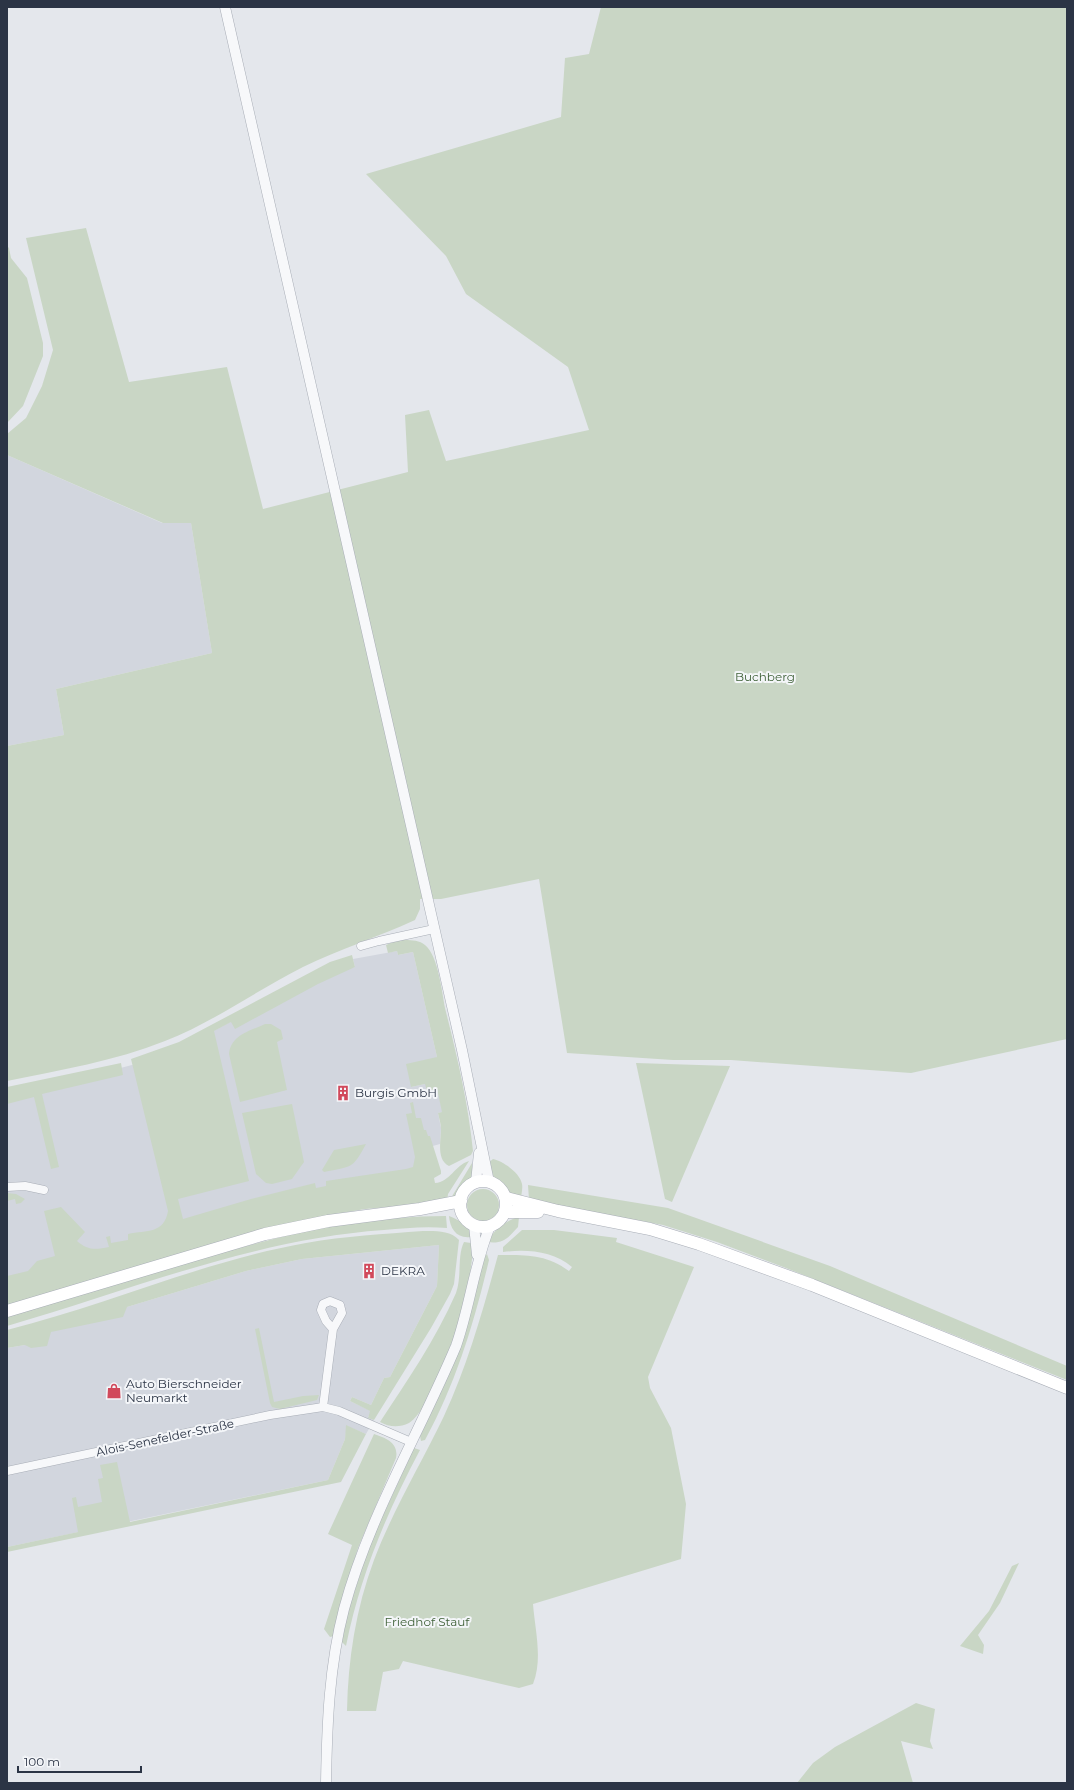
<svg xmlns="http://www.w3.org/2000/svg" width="1074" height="1790" font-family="Montserrat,sans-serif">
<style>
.built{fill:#d2d6de}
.green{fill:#c9d6c5}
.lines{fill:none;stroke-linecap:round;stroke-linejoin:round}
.minor-casing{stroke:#a9aeb7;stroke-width:9}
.tertiary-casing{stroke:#a9aeb7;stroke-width:11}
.secondary-casing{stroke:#a9aeb7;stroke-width:13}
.minor{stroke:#f7f8fa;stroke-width:8}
.tertiary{stroke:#f7f8fa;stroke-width:10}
.secondary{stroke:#fff;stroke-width:12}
.labels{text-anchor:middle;stroke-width:4;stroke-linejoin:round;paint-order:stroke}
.park-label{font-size:12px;fill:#3f6138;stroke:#f4f6f9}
.poi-label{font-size:12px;fill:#2b3445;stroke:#f4f6f9;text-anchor:start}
.street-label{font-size:12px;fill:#2b3445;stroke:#f4f6f9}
</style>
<rect width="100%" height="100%" fill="#e4e7ec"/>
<path class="built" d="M7,455L162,523H191L212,653L56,689L64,735L7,746Z
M397,951L398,955L413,952L437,1057L411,1087L425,1084L437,1089L443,1112L438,1113L441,1128L440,1144L418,1150L423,1174L7,1282V1095L75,1080L166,1056L323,973L355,967L353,959Z
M439,1245L437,1286L390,1377L384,1378L371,1405L352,1397L350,1401L371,1411L368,1417L374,1420L366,1434L347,1426L345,1439L328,1480L7,1547V1348L25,1345L50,1332L127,1307L246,1271L302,1259Z"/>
<path class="green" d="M601,7H1067V1039L911,1073L731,1060H673L567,1053L539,879L441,899H420V909L415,920C378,937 340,949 303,967C257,990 214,1022 165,1041C115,1061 60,1070 7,1081V746L64,735L56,689L212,653L191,523H163L7,455V434L26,418L42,386L53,350L26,238L86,228L129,382L227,367L263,509L408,472L405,415L429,410L446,461L589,430L568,367L466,294L446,256L366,174L561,117L565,58L589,54Z
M7,246L9,248L11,258L27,278L43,343V356L23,406L7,423Z
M398,940C407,940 418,939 425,945C438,955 442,992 445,1008C457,1056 468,1102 473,1151L471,1155L449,1166C436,1160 441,1140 441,1129C441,1124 439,1118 438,1113L442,1112L437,1089L427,1091L425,1084L411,1087L406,1064L437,1057L413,952L398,955L397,951L388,953L386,945Z
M352,955L355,967L318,984L235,1029L231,1022L214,1031L249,1181L178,1199L183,1219L251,1199L315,1183L316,1188L326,1186V1181L406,1169L413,1167L415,1157L406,1114L412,1113L410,1103L413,1102L416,1118H421L424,1130H426L428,1136H430L441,1171V1174L434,1178L435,1183C450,1182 455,1165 469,1161L448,1194L447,1202L365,1209L313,1218L7,1306V1276L28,1271L37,1261L55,1256L44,1211L61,1207L85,1232L77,1241C87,1250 95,1250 109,1247L106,1237L110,1236L111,1243L128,1240V1234C147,1230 164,1234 168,1211L131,1059L179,1042L330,962Z
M265,1024H271L281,1030L283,1039L277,1042L287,1090L240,1102L229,1054C231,1035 250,1031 265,1024Z
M121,1063L123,1075L42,1094L59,1167L51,1169L34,1097L7,1104V1087Z
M636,1063L730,1066L672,1202L665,1199Z
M292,1104L304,1162L292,1179L272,1184L266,1183L256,1174L242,1113Z
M366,1144C352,1170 352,1166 324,1172L322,1170L334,1150Z
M493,1159C503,1161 520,1173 522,1184C523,1189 521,1195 521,1200L510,1195L506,1188L495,1180L488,1163Z
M472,1163V1180L463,1187L457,1196L451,1198Z
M528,1185L668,1208L830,1266L1067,1366V1380L786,1268L717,1242L663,1225L529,1200Z
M467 1205a16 16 0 1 1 32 0a16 16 0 1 1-32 0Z
M7,1193L16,1194L25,1199L21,1203L16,1204L15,1199L7,1201Z
M446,1216L447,1228C426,1226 405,1228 384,1230C254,1239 131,1290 7,1326V1316C62,1299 117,1283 173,1267C263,1240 350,1216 446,1216Z
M449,1216C459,1220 471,1226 471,1237C457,1239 450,1229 449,1216Z
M519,1217L518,1227C507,1239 503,1244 487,1242C494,1230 506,1220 519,1217Z
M522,1230H554L617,1238L616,1242L694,1267L648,1377L650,1388L671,1428L686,1504L681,1559L533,1604C535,1630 543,1659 533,1684L519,1688L403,1661L399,1669L383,1672L376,1711H347C348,1659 356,1608 374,1560C393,1510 421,1464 444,1416C468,1364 483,1310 498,1255C526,1255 546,1254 569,1271L572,1267C553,1251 527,1249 503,1252V1247Z
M423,1231C435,1231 450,1230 459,1240L454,1284L450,1294L431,1328L374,1420L368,1418L370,1411L350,1401L352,1397L371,1405L384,1378L390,1377L437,1286L439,1245L302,1259L246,1271L127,1307L123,1317L51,1332L47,1346L31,1348L25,1345L7,1348V1330C107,1305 204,1261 306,1243C345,1236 384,1234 423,1231Z
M464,1242L471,1243L473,1247C472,1262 470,1277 467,1292C461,1321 433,1408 409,1423C399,1428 389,1427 380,1422C407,1381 436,1339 456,1293C462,1277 457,1256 464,1242Z
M487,1254L489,1260C474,1323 456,1383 425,1440L421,1441L420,1436L448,1377L464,1335L484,1257Z
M259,1328L274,1402L303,1396L319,1395L317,1400L280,1409L272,1407L270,1403L255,1329Z
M346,1425L366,1434L341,1482L7,1552V1547L78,1532L72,1498L76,1497L78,1507L102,1502L98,1479L103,1478L100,1465L117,1462L130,1522L328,1480L345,1439Z
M374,1434C386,1438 399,1443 396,1458L358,1548L345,1590L334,1636L330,1637L324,1629L352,1545L328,1534Z
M414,1448L420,1450C387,1512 360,1576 346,1646L341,1641L349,1608L370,1544Z
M1019,1563L1000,1603L978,1635L984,1645L983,1654L960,1646L989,1611L1012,1566Z
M916,1703L935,1709L930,1741L933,1749L901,1741L913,1783H797L813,1763L835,1747Z"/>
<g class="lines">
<g class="minor-casing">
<path id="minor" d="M361,946L379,941L434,929
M7,1187L25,1186L44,1190
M323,1407L333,1329L342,1313L340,1305L330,1301L323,1304L321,1310L326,1321L333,1329
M7,1471L270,1415L323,1407L339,1411L411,1442"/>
</g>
<g class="tertiary-casing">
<path id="tertiary" d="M225,7L462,1050L489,1182
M476,1182L479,1153
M474,1225L477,1255
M326,1783C327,1725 329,1666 344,1609C369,1516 419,1434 456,1346C470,1306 474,1265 490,1226"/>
</g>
<g class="secondary-casing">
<path id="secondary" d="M460 1204a23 23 0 1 1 46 0a23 23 0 1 1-46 0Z
M506,1198L558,1211L650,1229L699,1244L812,1285L1067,1388
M505,1212H538
M7,1311L265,1234L328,1221L420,1209L461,1201"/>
</g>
<use href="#minor" class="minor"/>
<use href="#tertiary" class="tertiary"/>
<use href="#secondary" class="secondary"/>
</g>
<defs>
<g id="building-bare" transform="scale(1.2)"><path d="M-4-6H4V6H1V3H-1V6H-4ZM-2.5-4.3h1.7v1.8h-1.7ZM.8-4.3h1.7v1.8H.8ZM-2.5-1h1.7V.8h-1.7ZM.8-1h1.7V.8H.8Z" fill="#d1495b" stroke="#f4f6f9" stroke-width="2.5" paint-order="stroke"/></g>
<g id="shop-bare" transform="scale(1.2)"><path d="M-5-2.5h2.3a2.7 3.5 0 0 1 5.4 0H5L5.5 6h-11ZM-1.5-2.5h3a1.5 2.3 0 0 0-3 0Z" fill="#d1495b" stroke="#f4f6f9" stroke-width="2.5" paint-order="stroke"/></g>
</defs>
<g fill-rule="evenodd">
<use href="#building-bare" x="343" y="1093"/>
<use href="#building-bare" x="369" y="1271"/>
<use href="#shop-bare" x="114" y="1391"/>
</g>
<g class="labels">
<g class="park-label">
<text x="765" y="681">Buchberg</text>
<text x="427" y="1626">Friedhof Stauf</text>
</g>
<g class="poi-label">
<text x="355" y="1097">Burgis GmbH</text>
<text x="381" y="1275">DEKRA</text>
<text x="126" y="1388">Auto Bierschneider<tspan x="126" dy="14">Neumarkt</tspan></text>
</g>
<g class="street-label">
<text transform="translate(165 1438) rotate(-12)" y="4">Alois-Senefelder-Straße</text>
</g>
</g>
<rect width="1074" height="1790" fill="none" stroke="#2b3445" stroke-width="16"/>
<path d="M18 1766v6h123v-6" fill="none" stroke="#2b3445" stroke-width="2"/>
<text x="24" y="1766" font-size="12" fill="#2b3445" stroke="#f4f6f9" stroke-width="3" paint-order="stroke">100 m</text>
</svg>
